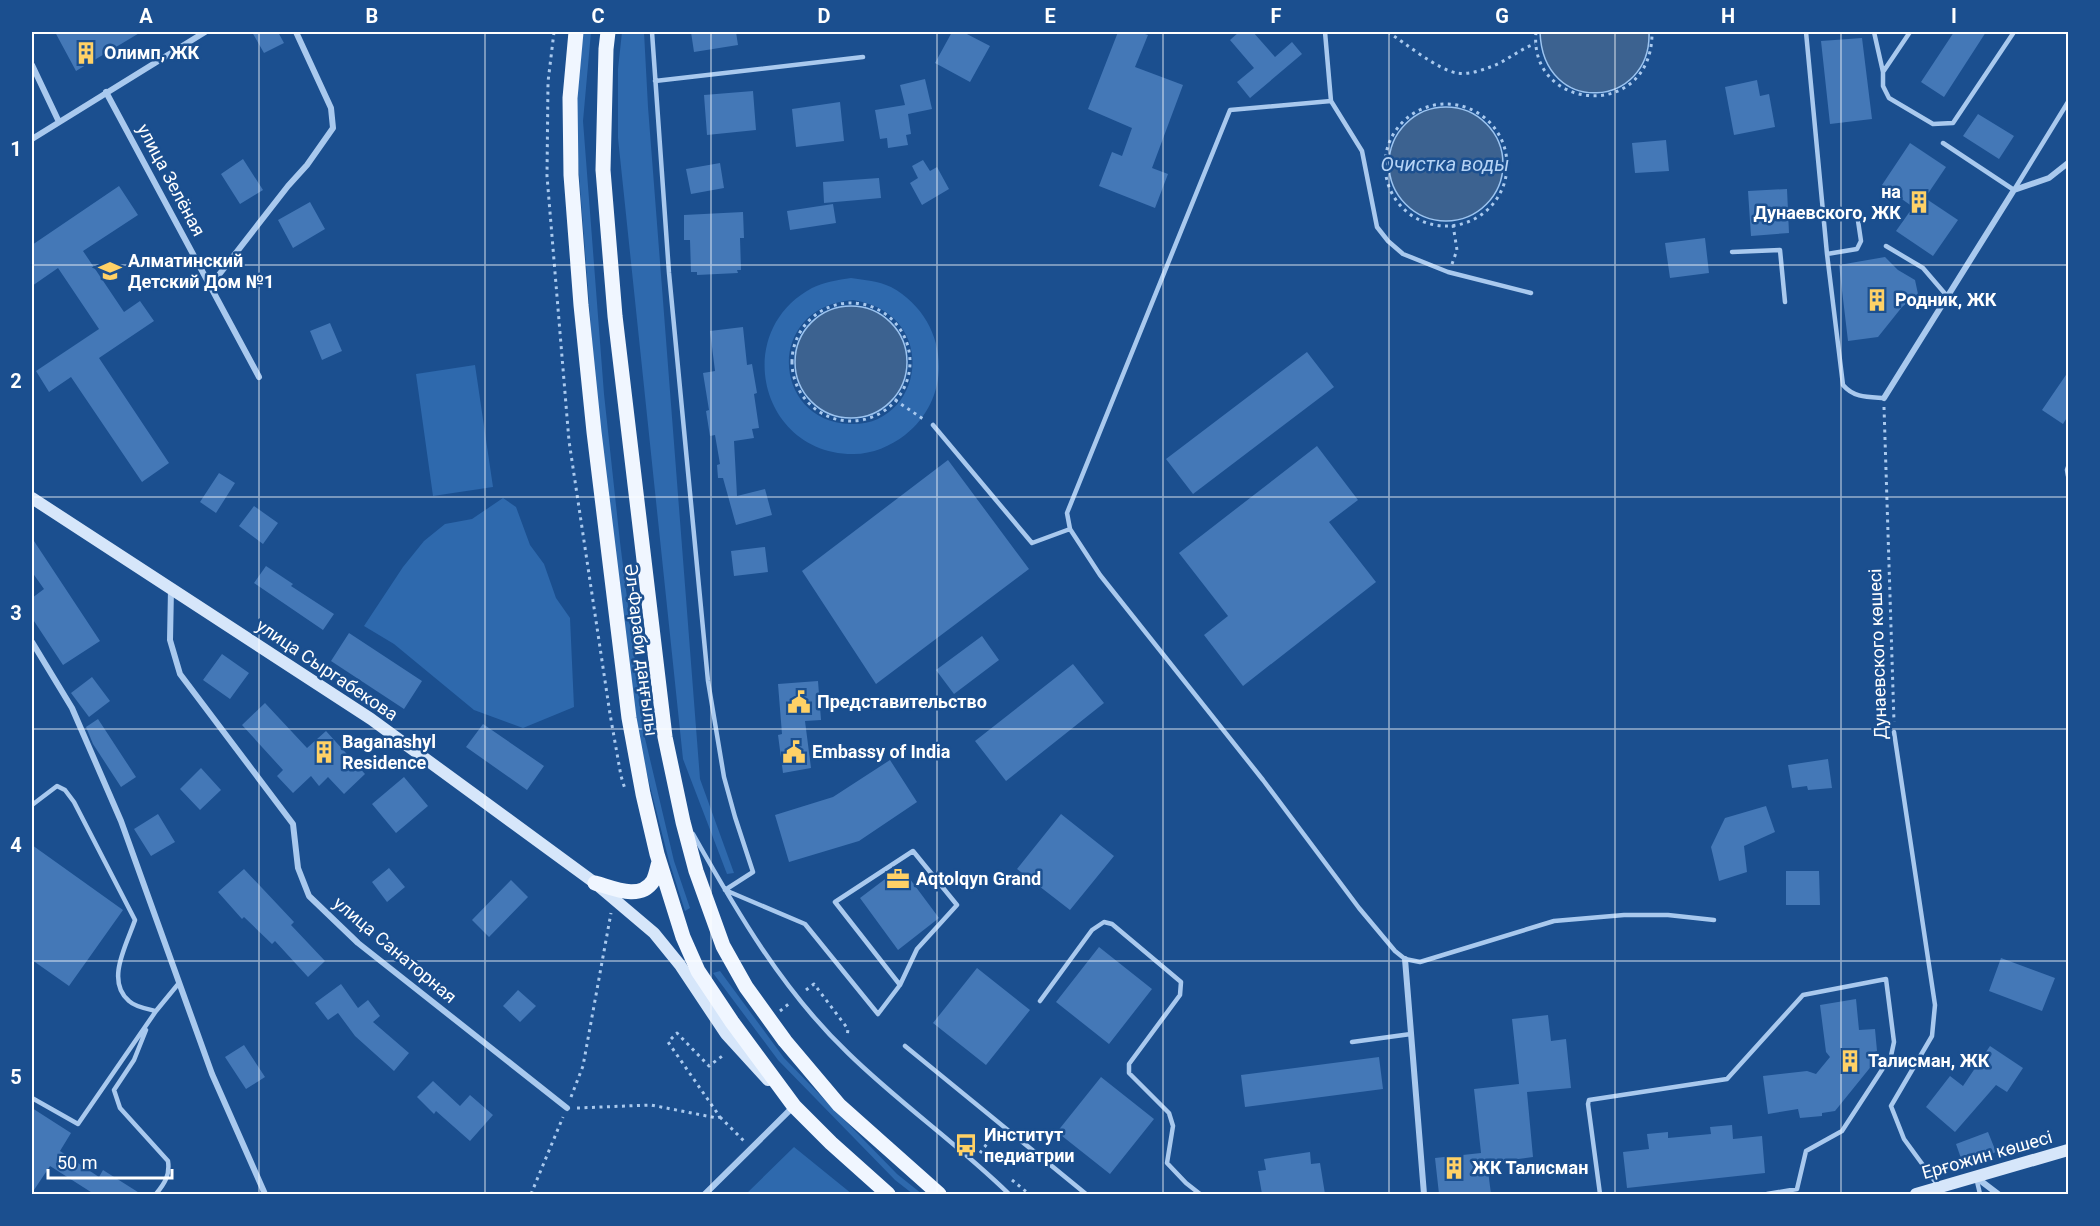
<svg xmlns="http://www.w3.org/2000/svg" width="2100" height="1226" font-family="Roboto,sans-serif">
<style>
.green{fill:#2e69ad;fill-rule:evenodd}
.water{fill:#3c6290;stroke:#9cc4f0;stroke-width:1.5}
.building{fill:#4478b7}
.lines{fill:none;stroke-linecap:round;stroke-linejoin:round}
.path{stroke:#a9c9ee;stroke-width:3;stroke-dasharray:3 4.5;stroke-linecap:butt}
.lane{stroke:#a9c9ee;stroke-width:4.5}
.street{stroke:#a9c9ee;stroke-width:6}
.secondary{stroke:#d6e6fa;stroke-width:12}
.primary{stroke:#f0f6ff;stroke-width:15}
.grid{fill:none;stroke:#fff;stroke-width:1.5;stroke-opacity:0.55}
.labels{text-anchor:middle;stroke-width:5;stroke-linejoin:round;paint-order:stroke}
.poi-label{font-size:18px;font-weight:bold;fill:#fff;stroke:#1b4f8f;text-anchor:start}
.street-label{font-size:18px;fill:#fff;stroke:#1b4f8f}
.water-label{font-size:20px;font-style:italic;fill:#b5d3f5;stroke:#1b4f8f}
.neatline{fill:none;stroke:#fff;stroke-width:2}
.grid-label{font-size:20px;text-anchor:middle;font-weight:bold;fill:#fff}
</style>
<rect width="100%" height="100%" fill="#1b4f8f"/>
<path class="green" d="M583,32H591L583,121L604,394L620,542L644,734L674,861L690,908L685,911L669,861L637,735L596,393L575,122Z
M622,32H644L648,107L700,779L734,873L727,874L683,759L618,138V69Z
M851,278C865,280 878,281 891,287C948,318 956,395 905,435C891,446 872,454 854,454C761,455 730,332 812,288C824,282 838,280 851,278ZM853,300C942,314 923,427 850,424C772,422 764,307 853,300Z
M475,365L493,487L433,496L416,374Z
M503,498L516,507L530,545L544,564L556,598L570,618L574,707L523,728L474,710L394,644L364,626L403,567L424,541L445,524L472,519Z
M720,971L784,1058L897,1174L922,1194H913L895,1180L778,1060L713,973Z
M794,1147L852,1194H746Z"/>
<path class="water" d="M1540,32H1649C1652,108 1543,118 1540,32Z
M1389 164a57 57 0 1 1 114 0a57 57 0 1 1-114 0Z
M795 362a56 56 0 1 1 112 0a56 56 0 1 1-112 0Z"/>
<path class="building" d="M55,32H141L76,71Z
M252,32H278L284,43L264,53Z
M691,32H736L738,45L694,52Z
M952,32H963L990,46L970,82L935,63Z
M1118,32H1139L1148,35L1135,67L1183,85L1152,168L1168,174L1155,208L1099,186L1112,152L1122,156L1132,128L1088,109Z
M1239,32H1253L1275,57L1292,42L1302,54L1250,98L1237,82L1254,68L1230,40Z
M1954,32H1986L1944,97L1921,82Z
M1862,38L1872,119L1830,124L1821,41Z
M925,79L932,109L908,114L911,134L906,135L908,145L888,148L887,138L880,139L875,110L905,105L900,85Z
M1757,80L1760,96L1769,94L1775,127L1734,135L1725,87Z
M753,91L756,130L707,135L704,95Z
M840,102L844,141L796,147L792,109Z
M1978,114L2014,136L1999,159L1963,136Z
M1666,140L1669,171L1635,173L1632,143Z
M1910,143L1946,167L1925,198L1958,220L1933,256L1896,231L1913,207L1882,185Z
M243,159L263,190L240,204L221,174Z
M923,160L930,171L937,167L949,189L922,205L910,183L918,178L912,166Z
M720,163L724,188L691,194L686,169Z
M879,178L881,198L824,203L823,182Z
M119,186L138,215L83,251L124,312L140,301L154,321L99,358L169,463L142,482L71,377L49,392L36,371L99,329L58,268L32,286V245Z
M1787,189L1789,233L1751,236L1748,191Z
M310,202L325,229L293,248L278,220Z
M833,204L836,223L790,230L787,211Z
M743,212L744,238H740L741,270H737L738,273L697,275V272H691L690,240H684V215Z
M1705,238L1709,273L1670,278L1665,243Z
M1885,257L1898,270L1915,280L1918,294L1902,307L1878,337L1848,341L1839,265Z
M330,323L342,351L322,360L310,331Z
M743,327L747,365L752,364L757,393L754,394L759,428L752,429L754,438L734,441L737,496L765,489L772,515L736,525L723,478H718L717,465L720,464L715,435L710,436L706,411L709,410L703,373L715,371L710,331Z
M1307,352L1334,387L1193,494L1166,459Z
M2068,372V416L2063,424L2042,410Z
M1317,446L1358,500L1329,522L1376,582L1243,686L1204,635L1228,616L1179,553Z
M948,460L1029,569L876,684L802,571Z
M219,473L235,483L216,513L200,502Z
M254,506L278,523L263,544L239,526Z
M32,538L100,641L63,665L32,618V598L44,589L32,572Z
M765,547L768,572L734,576L731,551Z
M266,566L293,584L291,586L334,614L323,630L254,583Z
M349,633L422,681L404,709L331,661Z
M982,636L999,660L954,694L936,670Z
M222,654L249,673L230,699L203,680Z
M1073,664L1104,703L1006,781L975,741Z
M92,677L110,701L89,717L71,693Z
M818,681L821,720L805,721L811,768L783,773L778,735L782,734L778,684Z
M265,703L307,748L326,731L365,774L344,794L328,777L319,786L311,776L293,793L277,776L283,770L242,725Z
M98,719L136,777L121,787L93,744L86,727Z
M483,724L544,766L527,790L466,747Z
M1828,759L1832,788L1808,790L1807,786L1792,788L1788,765Z
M890,760L917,802L859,841L789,862L775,815L833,797Z
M201,768L221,790L200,810L180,789Z
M404,777L428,806L396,833L372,804Z
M1766,806L1775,832L1744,846L1747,872L1719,881L1711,847L1725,818Z
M158,814L175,842L151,856L134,829Z
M1061,814L1114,856L1070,910L1017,869Z
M32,845L123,910L69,986L32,960Z
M901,867L939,918L898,950L860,898Z
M389,868L405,887L387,902L372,882Z
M244,869L294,922L291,925L325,961L308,977L275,941L272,944L244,917L242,919L218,892Z
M1786,871H1819L1820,905H1786Z
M511,880L528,897L489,937L472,920Z
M1099,947L1152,989L1109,1044L1056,1002Z
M2001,958L2055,978L2042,1011L1989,991Z
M977,968L1030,1010L986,1065L933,1023Z
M341,984L358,1008L368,1000L380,1016L373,1022L409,1053L394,1071L355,1036L338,1013L328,1020L315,1003Z
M518,990L536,1006L520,1022L503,1006Z
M1856,999L1859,1030L1875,1029L1877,1051L1872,1053L1873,1064L1835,1111L1822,1113V1116L1800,1118L1798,1109L1768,1114L1763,1076L1807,1071L1816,1074L1830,1057L1826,1052L1820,1005Z
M1548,1015L1551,1041L1566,1039L1571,1088L1527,1092L1533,1157L1487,1163L1491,1194H1439L1435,1158L1481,1153L1474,1089L1519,1084L1512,1019Z
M244,1045L265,1077L246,1089L225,1057Z
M1990,1046L2023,1068L2007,1092L1996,1085L1955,1132L1926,1107L1950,1076L1963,1086Z
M1379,1057L1383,1089L1245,1107L1241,1075Z
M1101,1077L1154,1119L1110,1174L1057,1132Z
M433,1081L460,1106L470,1095L493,1115L470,1141L436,1111L434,1114L417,1097Z
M32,1108L71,1133L60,1151L99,1177L103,1170L141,1194H94L50,1166L32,1193Z
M1732,1125L1733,1139L1762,1136L1765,1173L1627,1188L1623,1152L1649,1149L1647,1134L1668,1132V1138L1711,1134L1710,1127Z
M1988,1132L1996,1152L1963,1164L1956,1144Z
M1310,1152L1311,1164L1320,1163L1325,1194H1262L1258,1171L1266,1170L1264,1159Z"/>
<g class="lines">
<path class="path" d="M554,32L548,82L547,176L569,441L610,714L621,776L625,789
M1388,32C1405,43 1438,70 1457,73C1469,75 1482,70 1493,66C1508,60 1520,49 1535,44
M1536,32C1528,112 1653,122 1652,32
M1385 165a61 61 0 1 1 122 0a61 61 0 1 1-122 0Z
M1452,264L1457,250L1453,225
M792 362a59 59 0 1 1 118 0a59 59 0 1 1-118 0Z
M895,400L926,421
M1884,407L1894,722
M806,990L814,984L848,1029L847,1037
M780,1011L791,1002
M571,1097L583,1066L611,913
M577,1108L651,1105L717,1118L720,1117L668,1042L677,1033L709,1066L725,1054
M720,1117L744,1141
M980,1153L995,1133
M1012,1180L1029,1194
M531,1194L563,1117"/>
<path class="lane" d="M652,32L669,273L708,681L724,777L735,817L753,872L725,890
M1325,32L1331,101L1362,151L1377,227L1388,241L1403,254L1448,272L1531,293
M1806,32L1827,254L1843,385C1854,398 1868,397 1884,398
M1874,32L1883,72
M1910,32L1883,72V86L1889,98L1933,124L1953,123L2014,32
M655,81L863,57
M1331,101L1230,110L1067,513L1070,529L1100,575L1263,780L1359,908L1395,951L1405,959L1420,962L1554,921L1624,915H1668L1714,920
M1943,143L2014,190L2068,102
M1886,246L1923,268L1947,296
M1732,252L1780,250L1785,302
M1827,254L1857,249L1861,241L1857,214
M933,425L1032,543L1070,529
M2068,467L2067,470L2068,476
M1894,732L1935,1005L1932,1036L1891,1106L1904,1139L1939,1187
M32,805L57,786L65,790L74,802L135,920C127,944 105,981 129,1001C135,1007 147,1009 156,1011
M693,834C737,912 783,991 848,1053C899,1103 958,1144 1009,1194
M725,890L805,924L878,1014L900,985L835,902L913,851L957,905L917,949L900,985
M1040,1001L1092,930L1104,922L1112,924L1181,982L1180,995L1129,1064V1073L1169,1113L1173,1126L1167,1163L1186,1183L1200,1194
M146,1030L134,1060L114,1090L120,1108L168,1161C170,1175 165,1183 156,1194
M1352,1042L1411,1034
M905,1046L1086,1194
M32,1098L78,1124L156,1011L179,983
M1976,1177L1980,1194
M1600,1194L1588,1104L1589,1100L1727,1079L1803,995L1886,979L1894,1042L1891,1056L1842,1131L1806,1151L1797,1189L1767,1194"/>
<path class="street" d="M32,65L59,122
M106,92L259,377
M32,139L205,32
M211,285L288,186L307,165L333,128L331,108L296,32
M1884,398L2014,190L2049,178L2068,163
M171,589L170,640L180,674L293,824L298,868L309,896L358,943L567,1108
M32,642L72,708L121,821L212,1074L265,1194
M1405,959L1424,1194
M1977,1178L1998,1194
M705,1194L794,1106"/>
<path class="secondary" d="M32,498L371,719L595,883L654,933L680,965L726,1034L768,1080
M1916,1194L2068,1150"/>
<path class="primary" d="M576,32L570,98L571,175L581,305L594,432L629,718L643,794L657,854L683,937L698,971L732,1022L794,1106L831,1143L888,1194
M608,32L606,49L603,170L615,316L665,737L683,822L696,871L723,946L746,987L785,1041L839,1105L939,1194
M595,883C613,888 640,901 653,881C656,876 657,868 659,862"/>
</g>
<path class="grid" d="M259,32V1194M485,32V1194M711,32V1194M937,32V1194M1163,32V1194M1389,32V1194M1615,32V1194M1841,32V1194M32,265H2068M32,497H2068M32,729H2068M32,961H2068"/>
<defs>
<g id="building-bare" transform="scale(1.8)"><path d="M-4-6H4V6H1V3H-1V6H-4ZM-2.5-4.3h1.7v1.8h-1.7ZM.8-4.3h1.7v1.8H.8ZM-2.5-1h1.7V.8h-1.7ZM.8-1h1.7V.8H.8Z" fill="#ffd166" stroke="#1b4f8f" stroke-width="2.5" paint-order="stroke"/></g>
<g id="school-bare" transform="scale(1.8)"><path d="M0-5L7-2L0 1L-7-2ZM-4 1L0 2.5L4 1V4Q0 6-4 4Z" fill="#ffd166" stroke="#1b4f8f" stroke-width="2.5" paint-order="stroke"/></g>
<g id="civic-bare" transform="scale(1.8)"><path d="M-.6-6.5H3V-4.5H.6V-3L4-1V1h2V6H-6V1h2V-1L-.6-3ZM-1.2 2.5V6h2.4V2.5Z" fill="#ffd166" stroke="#1b4f8f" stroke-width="2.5" paint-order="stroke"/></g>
<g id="office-bare" transform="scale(1.8)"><path d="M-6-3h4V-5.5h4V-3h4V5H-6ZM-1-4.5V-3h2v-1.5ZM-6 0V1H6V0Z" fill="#ffd166" stroke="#1b4f8f" stroke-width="2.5" paint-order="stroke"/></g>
<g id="bus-bare" transform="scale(1.8)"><path d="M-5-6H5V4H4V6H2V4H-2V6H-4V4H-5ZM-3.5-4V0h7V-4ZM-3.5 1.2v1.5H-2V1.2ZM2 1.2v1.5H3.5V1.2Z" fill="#ffd166" stroke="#1b4f8f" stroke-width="2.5" paint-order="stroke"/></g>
</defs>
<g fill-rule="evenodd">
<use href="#building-bare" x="86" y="53"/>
<use href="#building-bare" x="1919" y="202"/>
<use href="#school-bare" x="110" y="271"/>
<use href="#building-bare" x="1877" y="300"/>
<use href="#civic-bare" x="799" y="702"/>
<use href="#building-bare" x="324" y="752"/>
<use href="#civic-bare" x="794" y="752"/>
<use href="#office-bare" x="898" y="879"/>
<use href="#building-bare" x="1850" y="1061"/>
<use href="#bus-bare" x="966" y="1145"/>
<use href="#building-bare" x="1454" y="1168"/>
</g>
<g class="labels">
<g class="poi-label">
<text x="104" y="59">Олимп, ЖК</text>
<text x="1901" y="198" text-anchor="end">на<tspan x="1901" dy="21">Дунаевского, ЖК</tspan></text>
<text x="128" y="267">Алматинский<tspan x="128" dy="21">Детский Дом №1</tspan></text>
<text x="1895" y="306">Родник, ЖК</text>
<text x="817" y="708">Представительство</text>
<text x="342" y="748">Baganashyl<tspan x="342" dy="21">Residence</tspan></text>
<text x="812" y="758">Embassy of India</text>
<text x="916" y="885">Aqtolqyn Grand</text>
<text x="1868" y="1067">Талисман, ЖК</text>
<text x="984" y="1141">Институт<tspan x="984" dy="21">педиатрии</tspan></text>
<text x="1472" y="1174">ЖК Талисман</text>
</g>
<g class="street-label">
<text transform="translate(171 180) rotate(62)" y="6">улица Зелёная</text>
<text transform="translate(641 650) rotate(83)" y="6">Әл-Фараби даңғылы</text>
<text transform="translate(1878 654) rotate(-92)" y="6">Дунаевского көшесі</text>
<text transform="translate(327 670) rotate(34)" y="6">улица Сыргабекова</text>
<text transform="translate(395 950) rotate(40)" y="6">улица Санаторная</text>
<text transform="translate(1987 1155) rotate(-16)" y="6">Ерғожин көшесі</text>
</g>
<g class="water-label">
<text x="1445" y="171">Очистка воды</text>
</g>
</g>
<rect width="2100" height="1226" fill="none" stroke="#1b4f8f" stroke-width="66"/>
<path d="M48 1169v9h124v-9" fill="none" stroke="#ffffff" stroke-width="3"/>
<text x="57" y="1169" font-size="18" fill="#ffffff" stroke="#1b4f8f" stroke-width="4.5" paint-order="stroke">50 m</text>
<rect x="33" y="33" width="2034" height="1160" class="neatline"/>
<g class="grid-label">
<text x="146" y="23">A</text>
<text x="372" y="23">B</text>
<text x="598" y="23">C</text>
<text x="824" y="23">D</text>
<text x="1050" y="23">E</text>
<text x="1276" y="23">F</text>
<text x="1502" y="23">G</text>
<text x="1728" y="23">H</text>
<text x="1954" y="23">I</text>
<text x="16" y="156">1</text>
<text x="16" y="388">2</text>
<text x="16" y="620">3</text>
<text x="16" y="852">4</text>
<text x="16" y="1084">5</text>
</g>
</svg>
